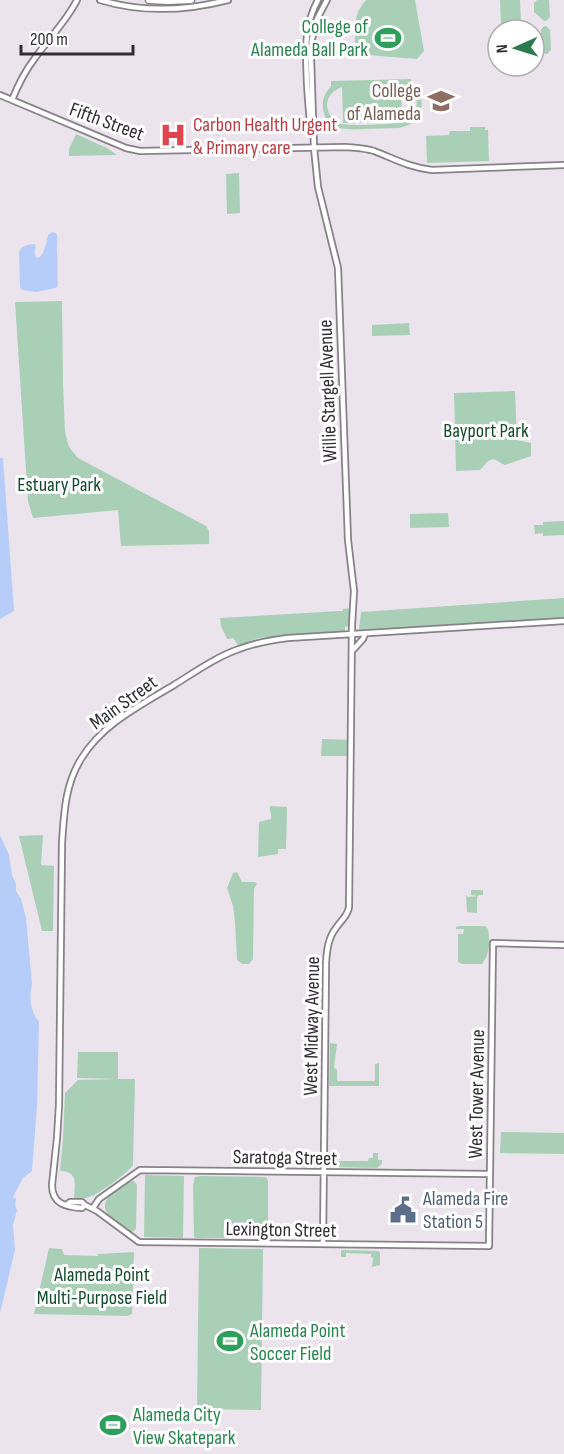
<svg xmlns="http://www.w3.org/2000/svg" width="564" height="1454" font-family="'Sofia Sans Condensed',sans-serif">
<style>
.green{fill:#a9d0b6;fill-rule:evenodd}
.water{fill:#b6cdf9}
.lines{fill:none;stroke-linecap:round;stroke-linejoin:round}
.tertiary-casing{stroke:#888189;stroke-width:8}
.primary-casing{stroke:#888189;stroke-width:9}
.tertiary{stroke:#fff;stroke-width:4.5}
.primary{stroke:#fff;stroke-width:6}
.labels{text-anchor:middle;stroke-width:6;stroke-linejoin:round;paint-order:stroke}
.leisure-label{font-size:20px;fill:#27864d;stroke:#fff;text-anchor:start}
.education-label{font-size:20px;fill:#785e54;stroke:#fff;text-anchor:end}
.street-label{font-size:20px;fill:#312e32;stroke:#fff}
.health-label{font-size:20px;fill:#be3a42;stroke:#fff;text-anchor:start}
.park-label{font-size:20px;fill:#134b2d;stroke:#fff}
.service-label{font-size:20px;fill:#4e5e75;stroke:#fff;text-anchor:start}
</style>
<rect width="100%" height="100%" fill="#ece4ed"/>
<path class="green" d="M366,0H415L424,51L417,59L356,54C355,34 351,16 366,0Z
M500,0H520L521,22L529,30H505L501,26Z
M537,0H549L550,17L546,21H544L534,12V3Z
M544,26H546L550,30L551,50L547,54H545L541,50V30Z
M411,79L412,84C429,99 423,124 399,128C388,128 376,129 365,129C348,130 325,131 323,108C322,99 325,93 331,86V81ZM401,85C421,89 422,113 404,122C394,124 347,127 339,123C331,119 327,112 327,104C328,95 334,90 342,87L343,123L402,121Z
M470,127H485V130H488L489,161L427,163L426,136L449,135L450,131H470Z
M76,134L107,148L117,155L69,156V149Z
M239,173L240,213L227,214L226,174Z
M62,301L63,384L65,432L69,447L78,458L206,526L209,531V544L121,546L118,510L33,518L28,501L15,302Z
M409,323L410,335L372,336V325Z
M515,391L517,440L531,443V456L505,465C503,464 500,463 498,461C489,456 485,465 480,470L456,471L454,393Z
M448,513L449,527L410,528V514Z
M564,521V535L543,536V533L535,534L534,525H543V522Z
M564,598V618L360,630L359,629L361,612Z
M350,608L349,626L345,627V631L259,638L238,645L233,638L227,639L221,626L220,618L339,611H343V609Z
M322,739L352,740L351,756H321Z
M270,806L287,807L286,849H278V854L258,857L259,822L271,819C272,814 269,811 270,806Z
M43,835L41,865L54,866L53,931H42L19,836Z
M237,872L242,882H255L257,884L254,889L253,959L249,964H242L237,960L235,922L233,906L227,888L233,873Z
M471,890H483V895H479L477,898V913L467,912L466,895L468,897L478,896L471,895Z
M459,926H485L488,929C490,941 490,954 482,964H462L458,962V934H463L464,929H456V927Z
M330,1043L337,1044L334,1067L337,1070V1081H375V1064L379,1063V1086H329Z
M78,1052H118V1079H135L133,1165C128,1173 98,1195 89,1197C85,1199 79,1198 74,1198C75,1184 78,1171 60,1171L63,1138L65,1093L78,1080L117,1079L77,1078Z
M501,1132L564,1133V1154L500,1153Z
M333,1152H338V1161H368L369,1158H373V1153H378V1160H382V1164L377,1168L331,1167L328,1164L329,1158H332Z
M145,1175L184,1176L183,1238L144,1237Z
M201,1176L264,1177L267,1178L268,1181V1236L266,1238H197L194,1237L193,1185L195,1177Z
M129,1181H134L137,1185L136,1227V1229L132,1232C120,1226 95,1212 109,1196C114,1190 123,1185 129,1181Z
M49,1248L62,1249L64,1255L98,1256V1254L134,1252L132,1314L127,1316L34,1314Z
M199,1248L263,1249L261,1410L197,1409Z
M342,1250L379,1251L380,1254V1265L372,1267L373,1258L371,1257V1254L346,1253V1257H341V1251Z
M101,1416H121L123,1418H125V1432H114L112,1434H107L105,1432H101Z"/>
<path class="water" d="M52,232L56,233C59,239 56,245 57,252C58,262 57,275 58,286L56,288L36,292L22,290L20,287L19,253C21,245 27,245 35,244L36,247L34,252L36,257L38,258C45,255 46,242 48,235Z
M0,458H3L14,611L0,619Z
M0,835L9,855L12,875L16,884V891L21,899L26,918L32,984C29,999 30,1010 39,1022L37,1106L32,1171L23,1178L13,1197L16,1199L15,1205L17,1210L13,1225L15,1250L0,1313Z"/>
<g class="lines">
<g class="tertiary-casing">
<path id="tertiary" d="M100,0C143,13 185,11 228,0
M0,95L126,148L140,151L345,147C355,148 364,148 374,151C395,159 408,167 432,170L564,165
M12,100C18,85 25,71 35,58C49,38 66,22 77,0
M311,131C309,115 308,99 307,84C306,54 303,27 318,0
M352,651L363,639L365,634
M66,1205L70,1202H82L85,1205L97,1211L139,1242L489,1246L493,943L564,945
M85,1205L82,1208C66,1207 52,1204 52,1185L57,1138L59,1105L62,843C64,813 65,785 81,759C102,724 141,705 174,685C195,672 216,657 239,649C255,643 271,640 288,638L564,621
M93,1208L99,1199L140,1170L490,1174
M323,1244L326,962C327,950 328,938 336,928C341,920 348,916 349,907L352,625L354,591L348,540L338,268L318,187L314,148L311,58L312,39L317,19L327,0"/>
</g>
<g class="primary-casing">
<path id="primary" d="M149,0L168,1L191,0"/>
</g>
<use href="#tertiary" class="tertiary"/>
<use href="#primary" class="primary"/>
</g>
<defs>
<g id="stadium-bare" transform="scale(2.07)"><path d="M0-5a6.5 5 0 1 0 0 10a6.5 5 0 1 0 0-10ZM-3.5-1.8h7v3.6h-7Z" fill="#2e9e5b" stroke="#fff" stroke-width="2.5" paint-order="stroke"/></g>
<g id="university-bare" transform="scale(2.07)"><path d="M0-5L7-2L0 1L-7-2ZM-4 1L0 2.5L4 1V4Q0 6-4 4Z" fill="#8d6e63" stroke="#fff" stroke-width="2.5" paint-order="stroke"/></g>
<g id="hospital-bare" transform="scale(2.07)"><path d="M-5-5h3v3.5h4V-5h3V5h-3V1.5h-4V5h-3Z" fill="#e0444e" stroke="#fff" stroke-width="2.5" paint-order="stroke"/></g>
<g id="civic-bare" transform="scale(2.07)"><path d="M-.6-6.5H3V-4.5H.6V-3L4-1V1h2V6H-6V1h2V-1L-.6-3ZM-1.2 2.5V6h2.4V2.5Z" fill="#5c6f8a" stroke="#fff" stroke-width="2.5" paint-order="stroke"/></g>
</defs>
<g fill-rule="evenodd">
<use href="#stadium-bare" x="388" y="38"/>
<use href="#university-bare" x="441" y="101"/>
<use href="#hospital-bare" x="173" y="135"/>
<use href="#civic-bare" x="403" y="1210"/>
<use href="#stadium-bare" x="230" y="1341"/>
<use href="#stadium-bare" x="113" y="1425"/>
</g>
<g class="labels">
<g class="leisure-label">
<text x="368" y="33" text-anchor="end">College of<tspan x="368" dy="23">Alameda Ball Park</tspan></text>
<text x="250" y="1337">Alameda Point<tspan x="250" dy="23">Soccer Field</tspan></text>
<text x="133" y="1421">Alameda City<tspan x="133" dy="23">View Skatepark</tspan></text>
</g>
<g class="education-label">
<text x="421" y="97">College<tspan x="421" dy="23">of Alameda</tspan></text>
</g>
<g class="street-label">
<text transform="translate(107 121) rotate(20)" y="7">Fifth Street</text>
<text transform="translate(327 391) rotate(-92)" y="7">Willie Stargell Avenue</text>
<text transform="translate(123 702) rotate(-36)" y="7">Main Street</text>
<text transform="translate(311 1026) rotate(-89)" y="7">West Midway Avenue</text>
<text transform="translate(476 1094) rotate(-89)" y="7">West Tower Avenue</text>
<text transform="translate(285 1157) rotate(1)" y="7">Saratoga Street</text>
<text transform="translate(281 1229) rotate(1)" y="7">Lexington Street</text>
</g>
<g class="health-label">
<text x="193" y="131">Carbon Health Urgent<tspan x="193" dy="23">&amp; Primary care</tspan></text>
</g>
<g class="park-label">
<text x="486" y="437">Bayport Park</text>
<text x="59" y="491">Estuary Park</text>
<text x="102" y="1281">Alameda Point<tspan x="102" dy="23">Multi-Purpose Field</tspan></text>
</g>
<g class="service-label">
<text x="423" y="1205">Alameda Fire<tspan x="423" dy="23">Station 5</tspan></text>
</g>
</g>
<g transform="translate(516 48) rotate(267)"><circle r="28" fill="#ffffff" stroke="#adabad" stroke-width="1.5"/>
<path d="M0-4.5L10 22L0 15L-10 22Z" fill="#2b7b4c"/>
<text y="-9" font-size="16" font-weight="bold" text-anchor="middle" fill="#312e32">N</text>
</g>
<path d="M21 45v9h112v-9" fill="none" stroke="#312e32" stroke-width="3"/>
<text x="30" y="45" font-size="18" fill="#312e32" stroke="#ffffff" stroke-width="4.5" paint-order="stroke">200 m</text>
</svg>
